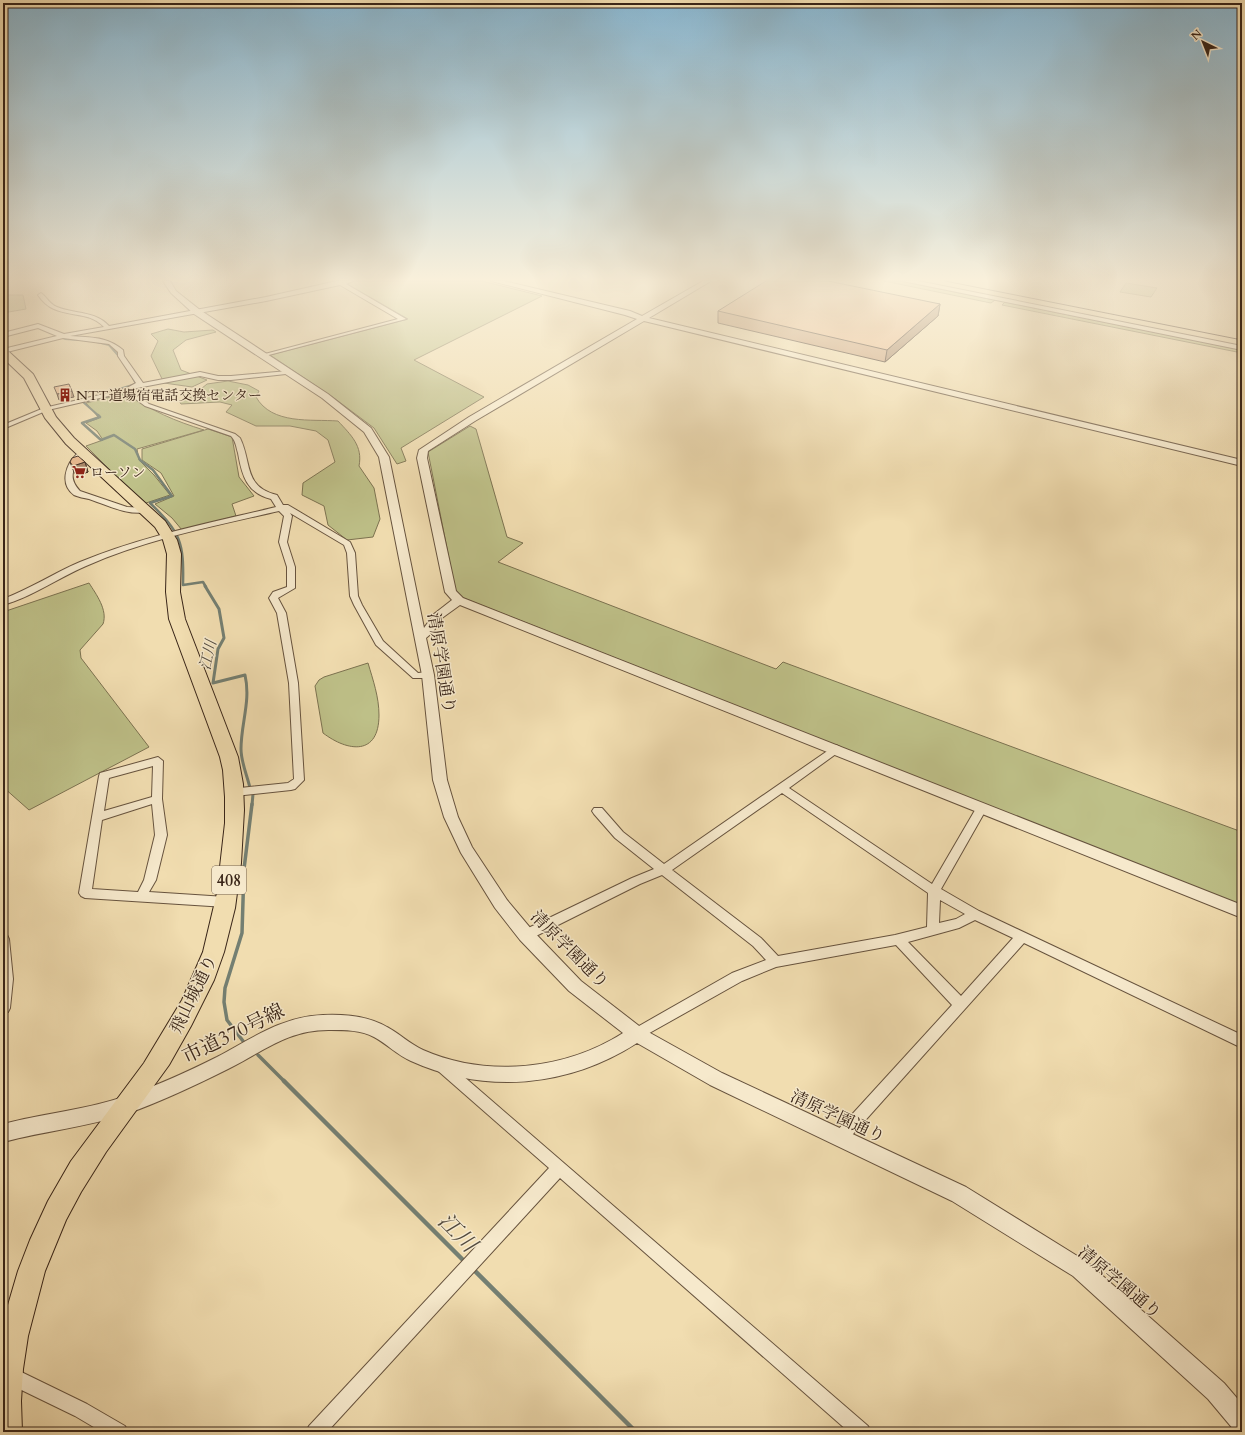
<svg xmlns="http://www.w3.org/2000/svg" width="1245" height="1435" font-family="Cardo,'Noto Serif JP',serif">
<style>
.green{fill:#bec088;stroke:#7c7250}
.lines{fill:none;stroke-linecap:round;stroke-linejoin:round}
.stream-far4{stroke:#747f72;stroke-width:2}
.stream-far3{stroke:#747f72;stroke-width:2.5}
.stream-far2{stroke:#747f72;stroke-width:3}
.stream-far1{stroke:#747f72;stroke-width:3.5}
.stream{stroke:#747f72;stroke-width:4.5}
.minor-casing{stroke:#67533e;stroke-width:2}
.tertiary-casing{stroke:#67533e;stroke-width:2}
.trunk-casing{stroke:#392518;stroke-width:2}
.minor{fill:#f6e9cc;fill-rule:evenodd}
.tertiary{fill:#f6e9cc;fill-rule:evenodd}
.trunk{fill:#f1ddb0;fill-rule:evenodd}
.tram{stroke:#392518;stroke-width:1}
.wall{fill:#c89d77;stroke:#392518}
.shaded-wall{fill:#a27f61;stroke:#392518}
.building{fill:#e8b68a;stroke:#392518}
.labels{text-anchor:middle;stroke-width:3;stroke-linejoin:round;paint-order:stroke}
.far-poi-label{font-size:14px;fill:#392518;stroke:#f6e9cc;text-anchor:start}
.far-water-label{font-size:15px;font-style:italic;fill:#524a3e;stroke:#f6e9cc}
.shield{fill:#f6e9cc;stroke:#72604e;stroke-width:1}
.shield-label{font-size:16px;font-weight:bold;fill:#392518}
.street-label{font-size:17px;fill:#392518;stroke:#f6e9cc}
.near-street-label{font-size:20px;fill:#392518;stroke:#f6e9cc}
.near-water-label{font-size:22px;font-style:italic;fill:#524a3e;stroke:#f6e9cc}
</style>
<rect width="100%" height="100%" fill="#f1ddb0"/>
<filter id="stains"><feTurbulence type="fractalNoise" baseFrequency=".005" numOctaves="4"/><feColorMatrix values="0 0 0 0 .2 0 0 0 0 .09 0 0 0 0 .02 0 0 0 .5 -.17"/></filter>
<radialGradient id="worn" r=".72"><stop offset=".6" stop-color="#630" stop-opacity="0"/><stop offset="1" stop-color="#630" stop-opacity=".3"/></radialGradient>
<path class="green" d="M342,281H482L542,296L414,360L484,397L401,448L406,461L397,464L374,428L334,398L270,355L408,319Z
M884,281H900L995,300L991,303Z
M1126,283L1157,288L1151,297L1120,292Z
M3,295H23L26,309L3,313Z
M1005,302L1242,350V353L1002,305Z
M168,329L184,332L213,330L216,332L186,340L173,350L181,370L207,380L192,387L164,383L151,356L158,341L151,334Z
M228,381L248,385L259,391L256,397C272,425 311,419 338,421C351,435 363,446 359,466L374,488L380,519L373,537L347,540L328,525L324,506L302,495L303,483L335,462L328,440L316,431L290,426H256L226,412L232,405L220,402L181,404L179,401L190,398L207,384Z
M127,393C151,411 175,421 204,430L137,449L139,460L154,475L170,495L146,503L124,484L86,446L103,440L97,431L86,423L99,418L86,403Z
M470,426L476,429L507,537L523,543L498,562L776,669L783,662L1242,832V906L461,597L455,589L428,452Z
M208,429L232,437L239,477L254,496L232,504L236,516L182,530L172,518L155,504L174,496L161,473L142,460V449Z
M89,583C96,594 108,610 103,624L80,650L81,658L149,747L29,810L3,787V676L5,659L3,612Z
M368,663C373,680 379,697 379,715C379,756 348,752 323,733L315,686L319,680L324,677Z"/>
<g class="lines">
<path class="stream-far4" d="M60,336L65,339L79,340
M97,342L109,345L123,361
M99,416L83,402L123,393L119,389L136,384L133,378"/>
<path class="stream-far3" d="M98,415L100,417L82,423L101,440L114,435L135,449L140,460L153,470L172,496L150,503C181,533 184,542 183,585L203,582L206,587"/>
<path class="stream-far2" d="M205,586L219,609L224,638L218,649L213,683L245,675C251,701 241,723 241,749C241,762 247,775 250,788
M251,792L253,794L252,805"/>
<path class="stream-far1" d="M243,1041L227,1020L224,1002L225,988L242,933L244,869L252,804
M258,1055L285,1082"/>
<path class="stream" d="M284,1081L466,1263
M472,1268L636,1432"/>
<g class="minor-casing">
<path id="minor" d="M337,281H353L346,284L406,319L261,357V355L398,319L340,285L266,301L70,336C92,338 106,336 123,350L124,356L143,383L200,372L218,376H231L288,371L289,372L286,374L231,380H218L200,376L137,388L132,390L149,404L235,434L240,438C252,462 243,487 277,495L283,505H288L350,542L355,553L358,596L362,605L383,641L418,673L428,672L433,675L428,678H413L376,645L354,605L350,596L347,553L344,545L290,513L292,516L287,542L295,567V588L278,598L286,613L298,683L304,780L295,789L291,790L235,796L231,795L230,792L231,789L288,783L294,779L289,683L277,613L269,598L273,592L287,587V567L279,542L284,516L279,511C214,526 147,539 86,566C58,578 32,597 3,605V599C30,589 54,573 80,562C142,536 210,523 276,507L271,499C247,493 242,476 238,453C236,447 236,441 231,436L145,406L126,392L48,410L3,429V425L44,408L125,389L136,383L118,356V352L109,344L63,338L3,353V349L57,336L38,328L3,337V333L38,324L64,334L104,327C86,307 55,322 38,295L41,293C47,297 49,304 57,307C74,314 96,311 109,326L266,297Z
M77,454L84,456C73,468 67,477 80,491L127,507L147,508V512C128,516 107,505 89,499C85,498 78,497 74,495C59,484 66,464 77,454Z
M836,745L840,747L841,749L840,751L789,788L932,884L978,805H986L987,808L941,889L979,911L1242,1035V1048L1024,943L845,1143L840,1145L835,1143L833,1138L835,1133L952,1005L896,945L776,967L742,981L637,1040L632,1038L630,1034L632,1030L732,973L766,960L753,946L662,875L640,884L530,939L526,940L522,939L520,935L522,931L632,878L654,869L615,838L594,814L592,811L594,808H602L623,832L664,864ZM782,793L928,893L927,927L895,935L778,956L761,938L672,870ZM940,900L965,914L956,919L939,923ZM975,920L1013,938L961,996L908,942L959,928Z
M158,757L163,761L162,799L167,835L156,880L149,892L226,897L230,899L232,902L230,905L226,907L85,898L81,896L79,893L99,776L100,773ZM153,766L152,797L104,811L109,778ZM152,804L155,835L144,880L138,892L92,889L102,820Z
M3,934L7,935L9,939L13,979L10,1008L8,1012L3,1014Z
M442,1060L447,1062L868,1426L871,1432H849L560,1178L327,1432H306L309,1426L549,1168L437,1070L435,1066L437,1062Z
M11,1367L87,1404L125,1426L128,1432H102L75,1416L5,1382L3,1375L5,1370Z"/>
</g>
<g class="tertiary-casing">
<path id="tertiary" d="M163,281H170L176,291L200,310L328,394L371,428L389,457L424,628L434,614L452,600L445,592L417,458L419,450L469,417L637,319L625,315L491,281H504L630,311L642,316L703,281H711L649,318L1242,460V466L644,321L475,421L428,451L427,458L456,591L463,598L1242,905V918L460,605L442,618L433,632L426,638L434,675L447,780L458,817L472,847L507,900L532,930L581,981L643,1029L722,1073L966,1187L1087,1262L1224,1383L1242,1404V1432L1234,1430L1208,1399L1073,1276L952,1201L710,1085L637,1043C569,1087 486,1095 411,1061C397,1055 387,1044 374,1037C361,1030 345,1030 331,1030C289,1029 264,1051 228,1069C196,1085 162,1101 129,1113C88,1127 44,1131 3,1142V1124C44,1113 88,1110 129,1095C159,1085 189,1071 217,1057C251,1039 283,1016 323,1015C345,1014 368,1016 387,1027C400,1034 410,1044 423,1050C487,1078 565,1070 623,1033L569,991L520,940L495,908L461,853L444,817L433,780L422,675L379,457L364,432L322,398L194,314L171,293Z
M903,281H918L1242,346V350Z"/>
</g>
<g class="trunk-casing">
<path id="trunk" d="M3,349L7,350L33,374L56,417L74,438L165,521L177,540L181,554L180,592L185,619L238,757L243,784L244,810L241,863L235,908L224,952L214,980L191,1026L169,1065L106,1152L81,1192L66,1220L45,1271L28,1336L23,1369L21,1401L22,1432H3V1322L18,1271L30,1240L48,1201L71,1161L144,1063L182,1000L203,952L217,893L225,823V797L223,770L220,757L169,619L166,592L167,554L163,540L155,527L66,444L45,418L24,378L3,358Z"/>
</g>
<use href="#minor" class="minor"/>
<use href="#tertiary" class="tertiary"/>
<use href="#trunk" class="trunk"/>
<path class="tram" d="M945,281L1242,340"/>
</g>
<path class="wall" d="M940,304L938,316L885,362L718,323V311Z
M70,462H85L88,472L77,476L74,472Z"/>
<path class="shaded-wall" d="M940,304L938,316L885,362L887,350Z
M72,391L74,397L59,400L57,394Z
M85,462L88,472L77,476L73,466Z"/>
<path class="building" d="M766,281H828L940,304L887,350L718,311Z
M69,384L72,391L57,394L54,387Z
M78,456L85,462L73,466L70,462L72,458Z"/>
<linearGradient id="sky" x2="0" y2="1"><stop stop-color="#89b7d1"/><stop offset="0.58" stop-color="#f9f0db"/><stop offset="1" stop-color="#f9f0db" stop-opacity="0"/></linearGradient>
<rect width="1245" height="482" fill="url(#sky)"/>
<defs>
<g id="building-bare" transform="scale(1.08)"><path d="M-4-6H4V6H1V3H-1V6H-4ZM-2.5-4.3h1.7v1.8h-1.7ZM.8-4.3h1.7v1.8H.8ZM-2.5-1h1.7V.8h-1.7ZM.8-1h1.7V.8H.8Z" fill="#8f2418" stroke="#f6e9cc" stroke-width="2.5" paint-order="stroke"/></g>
<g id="supermarket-bare" transform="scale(1.08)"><path d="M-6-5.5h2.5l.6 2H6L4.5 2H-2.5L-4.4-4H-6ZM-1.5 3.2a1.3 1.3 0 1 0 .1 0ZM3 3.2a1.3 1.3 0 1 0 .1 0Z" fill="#8f2418" stroke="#f6e9cc" stroke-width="2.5" paint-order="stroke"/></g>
</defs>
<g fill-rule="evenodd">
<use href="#building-bare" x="65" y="395"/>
<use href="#supermarket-bare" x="79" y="472"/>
</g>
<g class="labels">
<g class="far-poi-label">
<text x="76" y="400">NTT道場宿電話交換センター</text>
<text x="90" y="477">ローソン</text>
</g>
<g class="far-water-label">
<text transform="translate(208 655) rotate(-77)" y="5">江川</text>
</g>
<rect class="shield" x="212" y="866" width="34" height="28" rx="3"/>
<g class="shield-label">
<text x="229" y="886">408</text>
</g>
<g class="street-label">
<text transform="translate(442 663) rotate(81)" y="6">清原学園通り</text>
<text transform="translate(570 949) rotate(45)" y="6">清原学園通り</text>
<text transform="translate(193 994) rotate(-64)" y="6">飛山城通り</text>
<text transform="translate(838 1116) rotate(25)" y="6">清原学園通り</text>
<text transform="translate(1120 1282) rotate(40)" y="6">清原学園通り</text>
</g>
<g class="near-street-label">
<text transform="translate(233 1033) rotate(-26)" y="7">市道370号線</text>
</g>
<g class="near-water-label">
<text transform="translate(458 1232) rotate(45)" y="8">江川</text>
</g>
</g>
<rect width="1245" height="1435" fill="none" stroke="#f1ddb0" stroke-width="16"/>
<rect x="4" y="4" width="1237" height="1427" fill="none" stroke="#392518" stroke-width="2"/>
<rect x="8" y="8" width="1229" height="1419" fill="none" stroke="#392518"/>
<g transform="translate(1203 42) rotate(317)" stroke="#f6e9cc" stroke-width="3" paint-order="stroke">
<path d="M0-3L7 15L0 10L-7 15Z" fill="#392518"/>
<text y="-6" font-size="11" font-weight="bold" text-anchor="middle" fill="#392518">N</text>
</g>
<rect width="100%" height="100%" filter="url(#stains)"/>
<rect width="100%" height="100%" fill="url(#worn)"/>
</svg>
